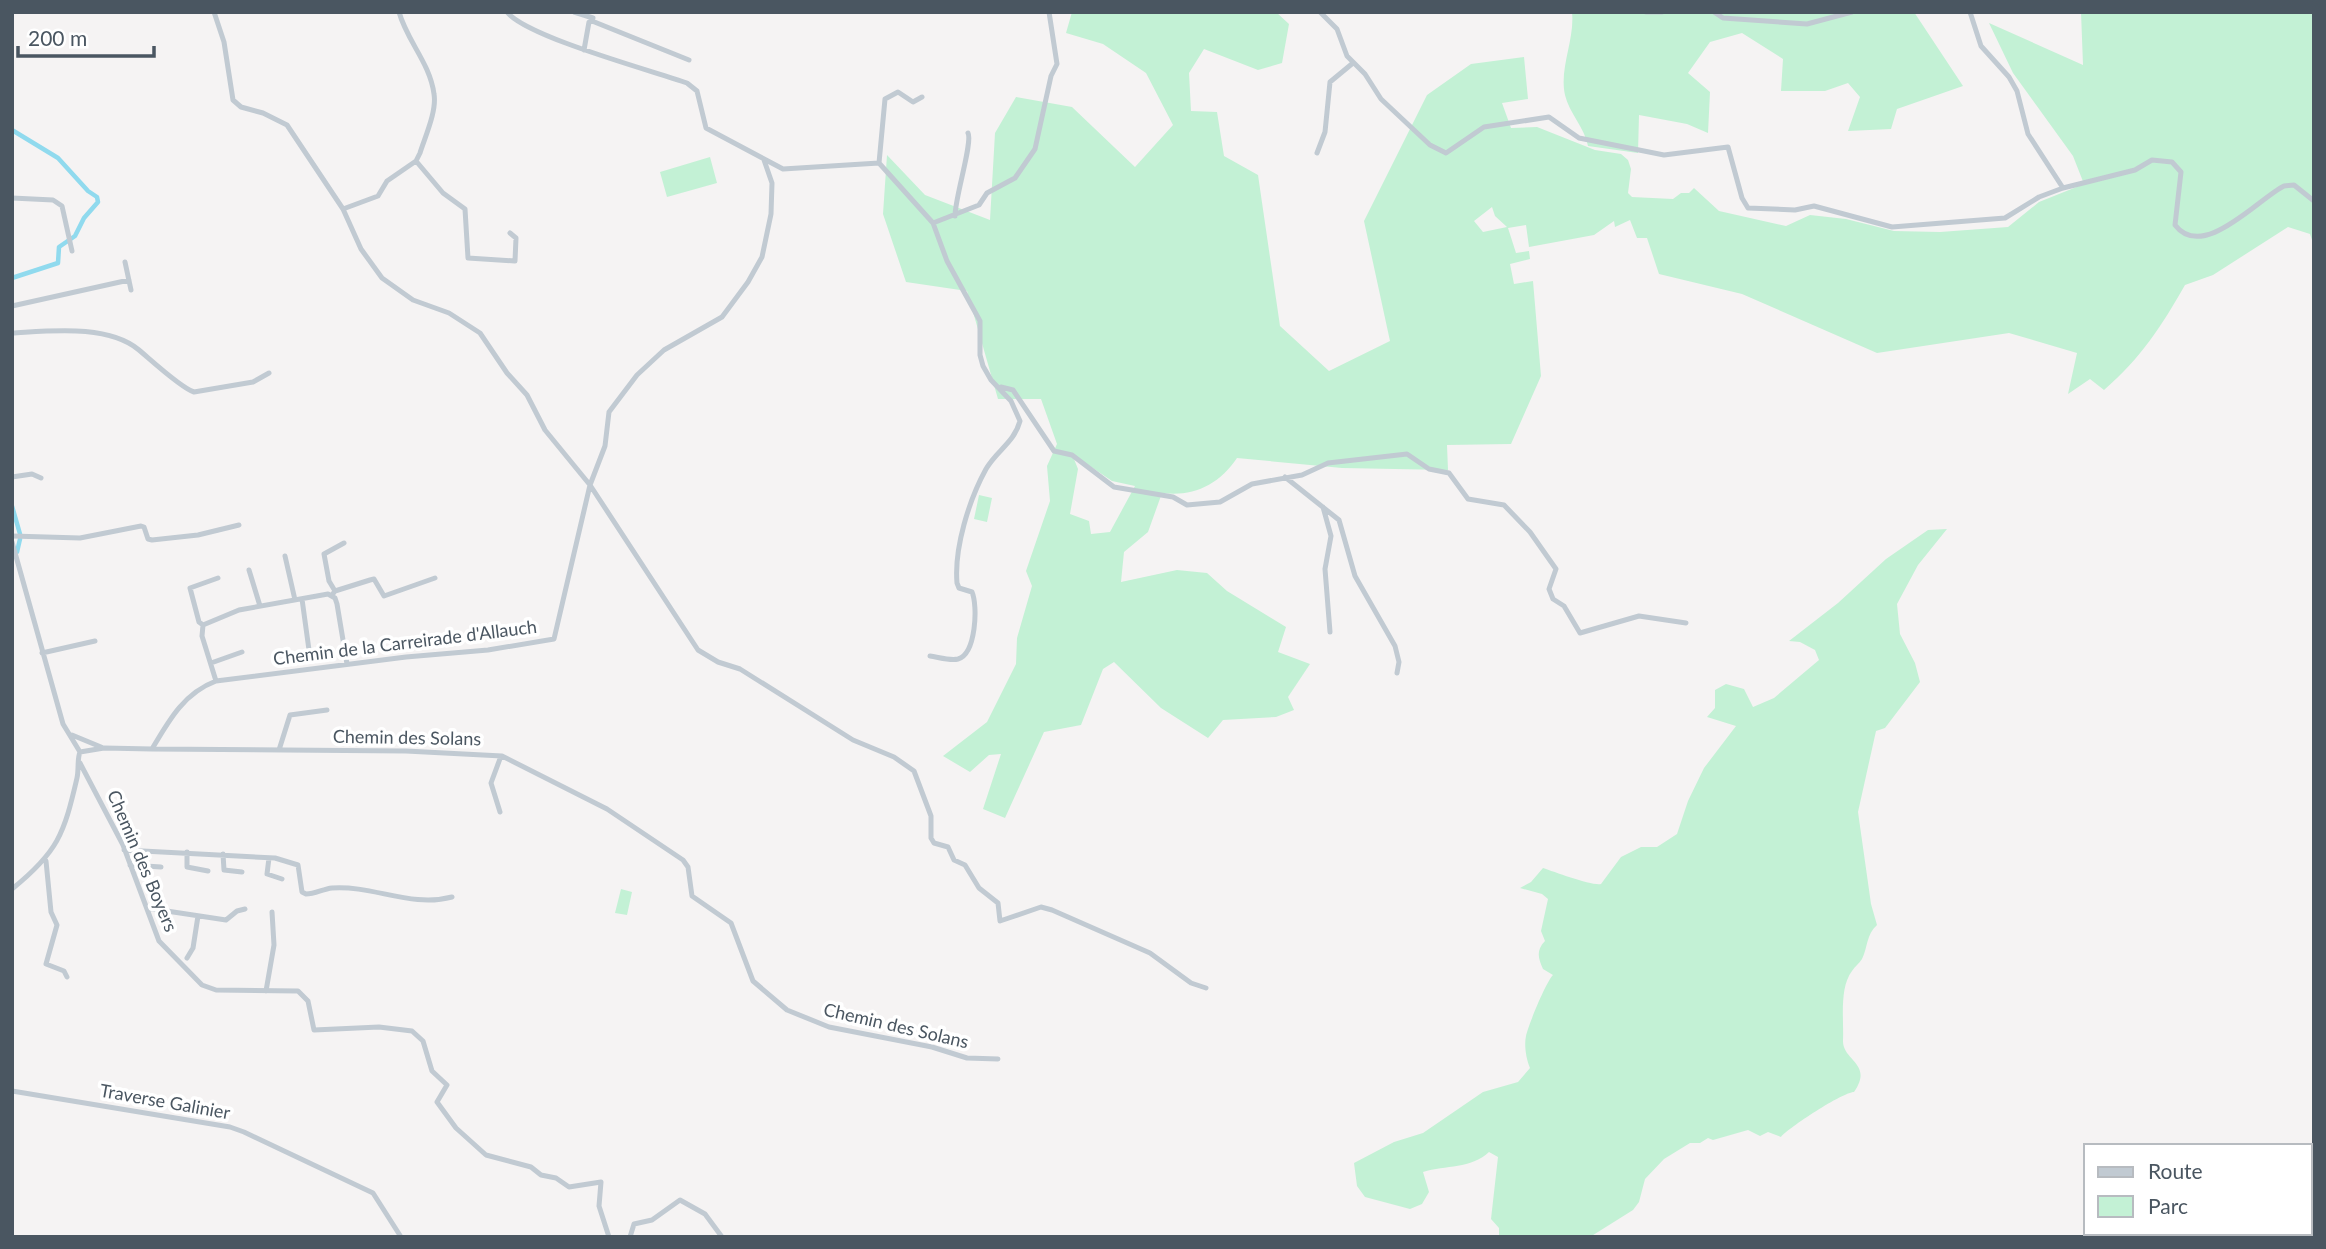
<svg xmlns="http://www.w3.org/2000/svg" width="2326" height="1249" font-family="Lato,sans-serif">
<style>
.green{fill:#c3f1d5;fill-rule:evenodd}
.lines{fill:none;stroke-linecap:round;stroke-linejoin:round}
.canal{stroke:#90daee;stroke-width:4.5}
.minor{stroke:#c1cad2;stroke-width:5}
.labels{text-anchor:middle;stroke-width:7;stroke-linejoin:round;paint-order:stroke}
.street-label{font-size:18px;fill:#4a5661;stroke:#fff}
</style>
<rect width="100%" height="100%" fill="#f5f3f3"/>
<path class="green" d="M1072,12H1276L1289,24L1282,63L1258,70L1204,49L1189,73L1191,111L1217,112L1224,156L1258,175L1280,326L1329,371L1390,341L1364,221L1427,95L1471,64L1524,57L1528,99L1502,103L1511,128L1537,127L1595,150L1621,154L1628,160L1631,169L1628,193L1632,197L1673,199L1681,193H1689L1694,188L1719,211L1786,226L1810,215L1846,219L1894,231L1940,232L2008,227L2039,202L2084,184L2073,156L2013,73L1989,23L2083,65L2081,12H2314V246L2310,234L2288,227L2213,275L2185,285C2161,327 2141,358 2104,390L2090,379L2068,394L2077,353L2009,333L1877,353L1742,294L1659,274L1647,238H1637L1630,220L1615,227L1614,221L1594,235L1529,247L1526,225L1508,228L1516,253L1529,251L1530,259L1510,264L1514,284L1533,281L1541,376L1511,444L1447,445L1448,470L1342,468L1237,458C1219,485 1193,497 1162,493L1148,532L1124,552L1121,582L1177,570L1207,573L1227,591L1286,627L1278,652L1310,664L1288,697L1294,710L1276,717L1223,720L1208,738L1161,708L1114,662L1103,669L1081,725L1044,732L1005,818L983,809L1001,754L989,755L970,772L943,756L987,722L1016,664L1017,638L1032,586L1026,571L1050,501L1047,466L1057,444L1041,399H998L967,291L906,282L883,214L887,155L925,195L990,220L995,133L1016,97L1072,107L1135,167L1173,125L1146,73L1103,44L1066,33ZM1492,207L1495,216L1507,227L1483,232L1474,221ZM1072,454L1112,481L1135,486L1110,532L1091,534L1089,521L1070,514L1078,469Z
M1572,12H1914L1963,86L1897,109L1891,129L1848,131L1860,97L1848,83L1825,91H1781L1783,59L1742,33L1710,42L1688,73L1710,92L1708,133L1687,124L1639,115L1638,153L1588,146C1585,128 1569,113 1565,95C1559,68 1575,40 1572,12Z
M710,157L717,183L667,197L660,172Z
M979,495L992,498L987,522L974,519Z
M1947,529L1918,565L1897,604L1900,634L1915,663L1920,682L1885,728L1876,731L1858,812L1871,904L1877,925C1866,935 1868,947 1862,959C1859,964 1855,966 1852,971C1839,988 1844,1020 1843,1040C1842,1061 1874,1063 1854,1092C1843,1092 1788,1128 1781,1137L1768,1132L1760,1136L1748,1130L1713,1140L1708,1138L1700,1143H1690L1664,1159L1645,1179L1639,1202L1633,1210L1590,1237H1499V1228L1491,1219L1498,1157L1489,1152C1471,1169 1446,1165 1423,1172L1429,1192L1422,1204L1410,1209L1365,1197L1357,1186L1354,1163L1394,1142L1423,1133L1483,1092L1518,1082L1530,1068C1526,1059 1524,1045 1526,1036C1528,1026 1546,982 1553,975L1543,969C1538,958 1536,950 1545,941L1541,931L1548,899L1542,894L1520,888L1531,882L1543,868C1555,872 1592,886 1601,884L1621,857L1641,847H1657L1677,834L1688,801L1704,768L1736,726L1707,717L1715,708V690L1726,684L1744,689L1753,707L1774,698L1819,660L1815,650L1800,642L1789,641L1838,603L1886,559L1928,530Z
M621,889L632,892L627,915L615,913Z"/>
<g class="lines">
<path class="canal" d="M12,130L58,158L88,191L97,197L98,202L84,218L75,236L59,247L58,263L12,278
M12,506L20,534
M17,552L20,539"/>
<path class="minor" d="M214,12L224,42L233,100L241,107L263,113L287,125L343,209L361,249L382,278L413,300L449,313L480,333L507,373L527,395L545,430L590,485L698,650L718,662L740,669L853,740L894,757L914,771L931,816V838L934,843L948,847L954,860L965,865L979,888L998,903L1000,921L1041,907L1052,910L1150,953L1191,983L1206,988
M507,12C527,37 650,70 687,83L697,91L706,128L783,169L879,163L933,223L947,261L980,321V355L983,366L991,380L1011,401L1020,421C1014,443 997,450 986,469C969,500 954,548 957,583L959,588L972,592C978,606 976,654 958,659C950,661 938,657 930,656
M574,12L593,18
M1320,12L1337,29L1347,56L1365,74L1381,99L1430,145L1446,153L1484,127L1549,117L1579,138L1664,155L1728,147L1742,198L1748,208L1795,210L1814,206L1892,227L2005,218L2039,197L2063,188L2135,170L2152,160L2172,162L2181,172L2175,225C2203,262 2259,198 2284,186L2294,185L2314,201
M1646,12H1662
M1714,12L1723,18L1807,24L1852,12
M1970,12L1981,46L2009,77L2017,91L2028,134L2063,188
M584,50L589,22L592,21L689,60
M1317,153L1325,132L1330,82L1353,63
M416,161L443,193L465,209L468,258L515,261L516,238L510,233
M879,163L885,99L898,92L913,102L922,97
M12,198L53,200L62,206L72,251
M343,209L378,196L387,181L416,161L420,153C425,137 437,111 434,94C430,63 407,41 399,12
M955,216C955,197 973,142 968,133
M933,223L979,205L987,193L1015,178L1035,149L1051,76L1057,64L1049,12
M125,262L131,290
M12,306L129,280
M12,333C50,331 108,324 139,350C151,360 181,388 194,392L253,382L269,373
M1001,387L1013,390L1054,451L1072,455L1114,487L1173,497L1187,505L1220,502L1252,484L1302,475L1328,463L1407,454L1429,469L1449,473L1468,499L1504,505L1530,532L1556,569L1549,589L1553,599L1564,606L1580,633L1639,616L1686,623
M12,477L32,474L41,478
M1285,477L1339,520L1355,576L1395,646L1399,662L1397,673
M1323,507L1331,536L1325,569L1330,632
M12,536L80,538L141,526L144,527L148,539L152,540L198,535L239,525
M12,542L63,724L80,752L104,748L152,749C169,720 184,693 216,681L406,657L488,650L554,639L590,485L605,446L609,412L637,375L664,350L722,317L748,282L762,257L771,214L772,183L764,160
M285,556L295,600
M249,570L260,606
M335,591L329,581L324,554L344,543
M332,595L335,591L370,580L374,579L384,596L435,578
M302,599L309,650
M203,625L199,622L190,588L218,578
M42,653L95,641
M211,663L242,652
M216,681L202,636L203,625L239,610L328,594L335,598L337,604L347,664
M72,735L101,747
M152,749L406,751L502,756L607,809L683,860L688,867L692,896L731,923L753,981L787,1010L829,1027L932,1047L967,1058L998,1059
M279,750L290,715L327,710
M80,763L123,845L159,941L202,985L216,990L298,991L308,1001L314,1030L379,1027L412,1031L423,1041L432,1071L447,1085L437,1102L456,1128L486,1155L531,1167L541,1175L556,1178L569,1187L601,1182L599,1206L609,1237
M500,812L491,783L501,756
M124,850L275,858L298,865L302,892L306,894C315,894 323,889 332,888C373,885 411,908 452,897
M187,852V867L208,871
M223,854L224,870L242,872
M269,858L267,874L282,879
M46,861L51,912L57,925L46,964L64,971L67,977
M130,865L161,867
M12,889C58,852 64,834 77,778C79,769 77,759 80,752
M147,908L226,920L237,911L245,909
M187,958L193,948L198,916
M266,991L274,945L272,912
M12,1091L230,1127L244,1132L373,1193L401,1237
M630,1237L634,1224L652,1220L680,1200L705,1214L722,1237"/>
</g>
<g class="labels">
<g class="street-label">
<text transform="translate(405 643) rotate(-7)" y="6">Chemin de la Carreirade d'Allauch</text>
<text transform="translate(407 738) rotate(1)" y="6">Chemin des Solans</text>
<text transform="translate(142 861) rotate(67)" y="6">Chemin des Boyers</text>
<text transform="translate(896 1026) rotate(13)" y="6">Chemin des Solans</text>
<text transform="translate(165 1102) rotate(10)" y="6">Traverse Galinier</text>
</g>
</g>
<rect width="2326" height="1249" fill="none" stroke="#4a5661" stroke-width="28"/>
<rect x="2084" y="1144" width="228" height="91" fill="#ffffff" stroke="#b7bbc0" stroke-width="2"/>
<rect x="2098" y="1167" width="35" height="10" fill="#c1cad2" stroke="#b7bbc0" stroke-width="2"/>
<text x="2148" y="1179" font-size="21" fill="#4a5661">Route</text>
<rect x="2098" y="1196" width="35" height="21" fill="#c3f1d5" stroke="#b7bbc0" stroke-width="2"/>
<text x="2148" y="1214" font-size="21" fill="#4a5661">Parc</text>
<path d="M18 46v10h136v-10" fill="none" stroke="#4a5661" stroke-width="3.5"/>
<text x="28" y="46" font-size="21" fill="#4a5661" stroke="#ffffff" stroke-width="5" paint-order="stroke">200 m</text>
</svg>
